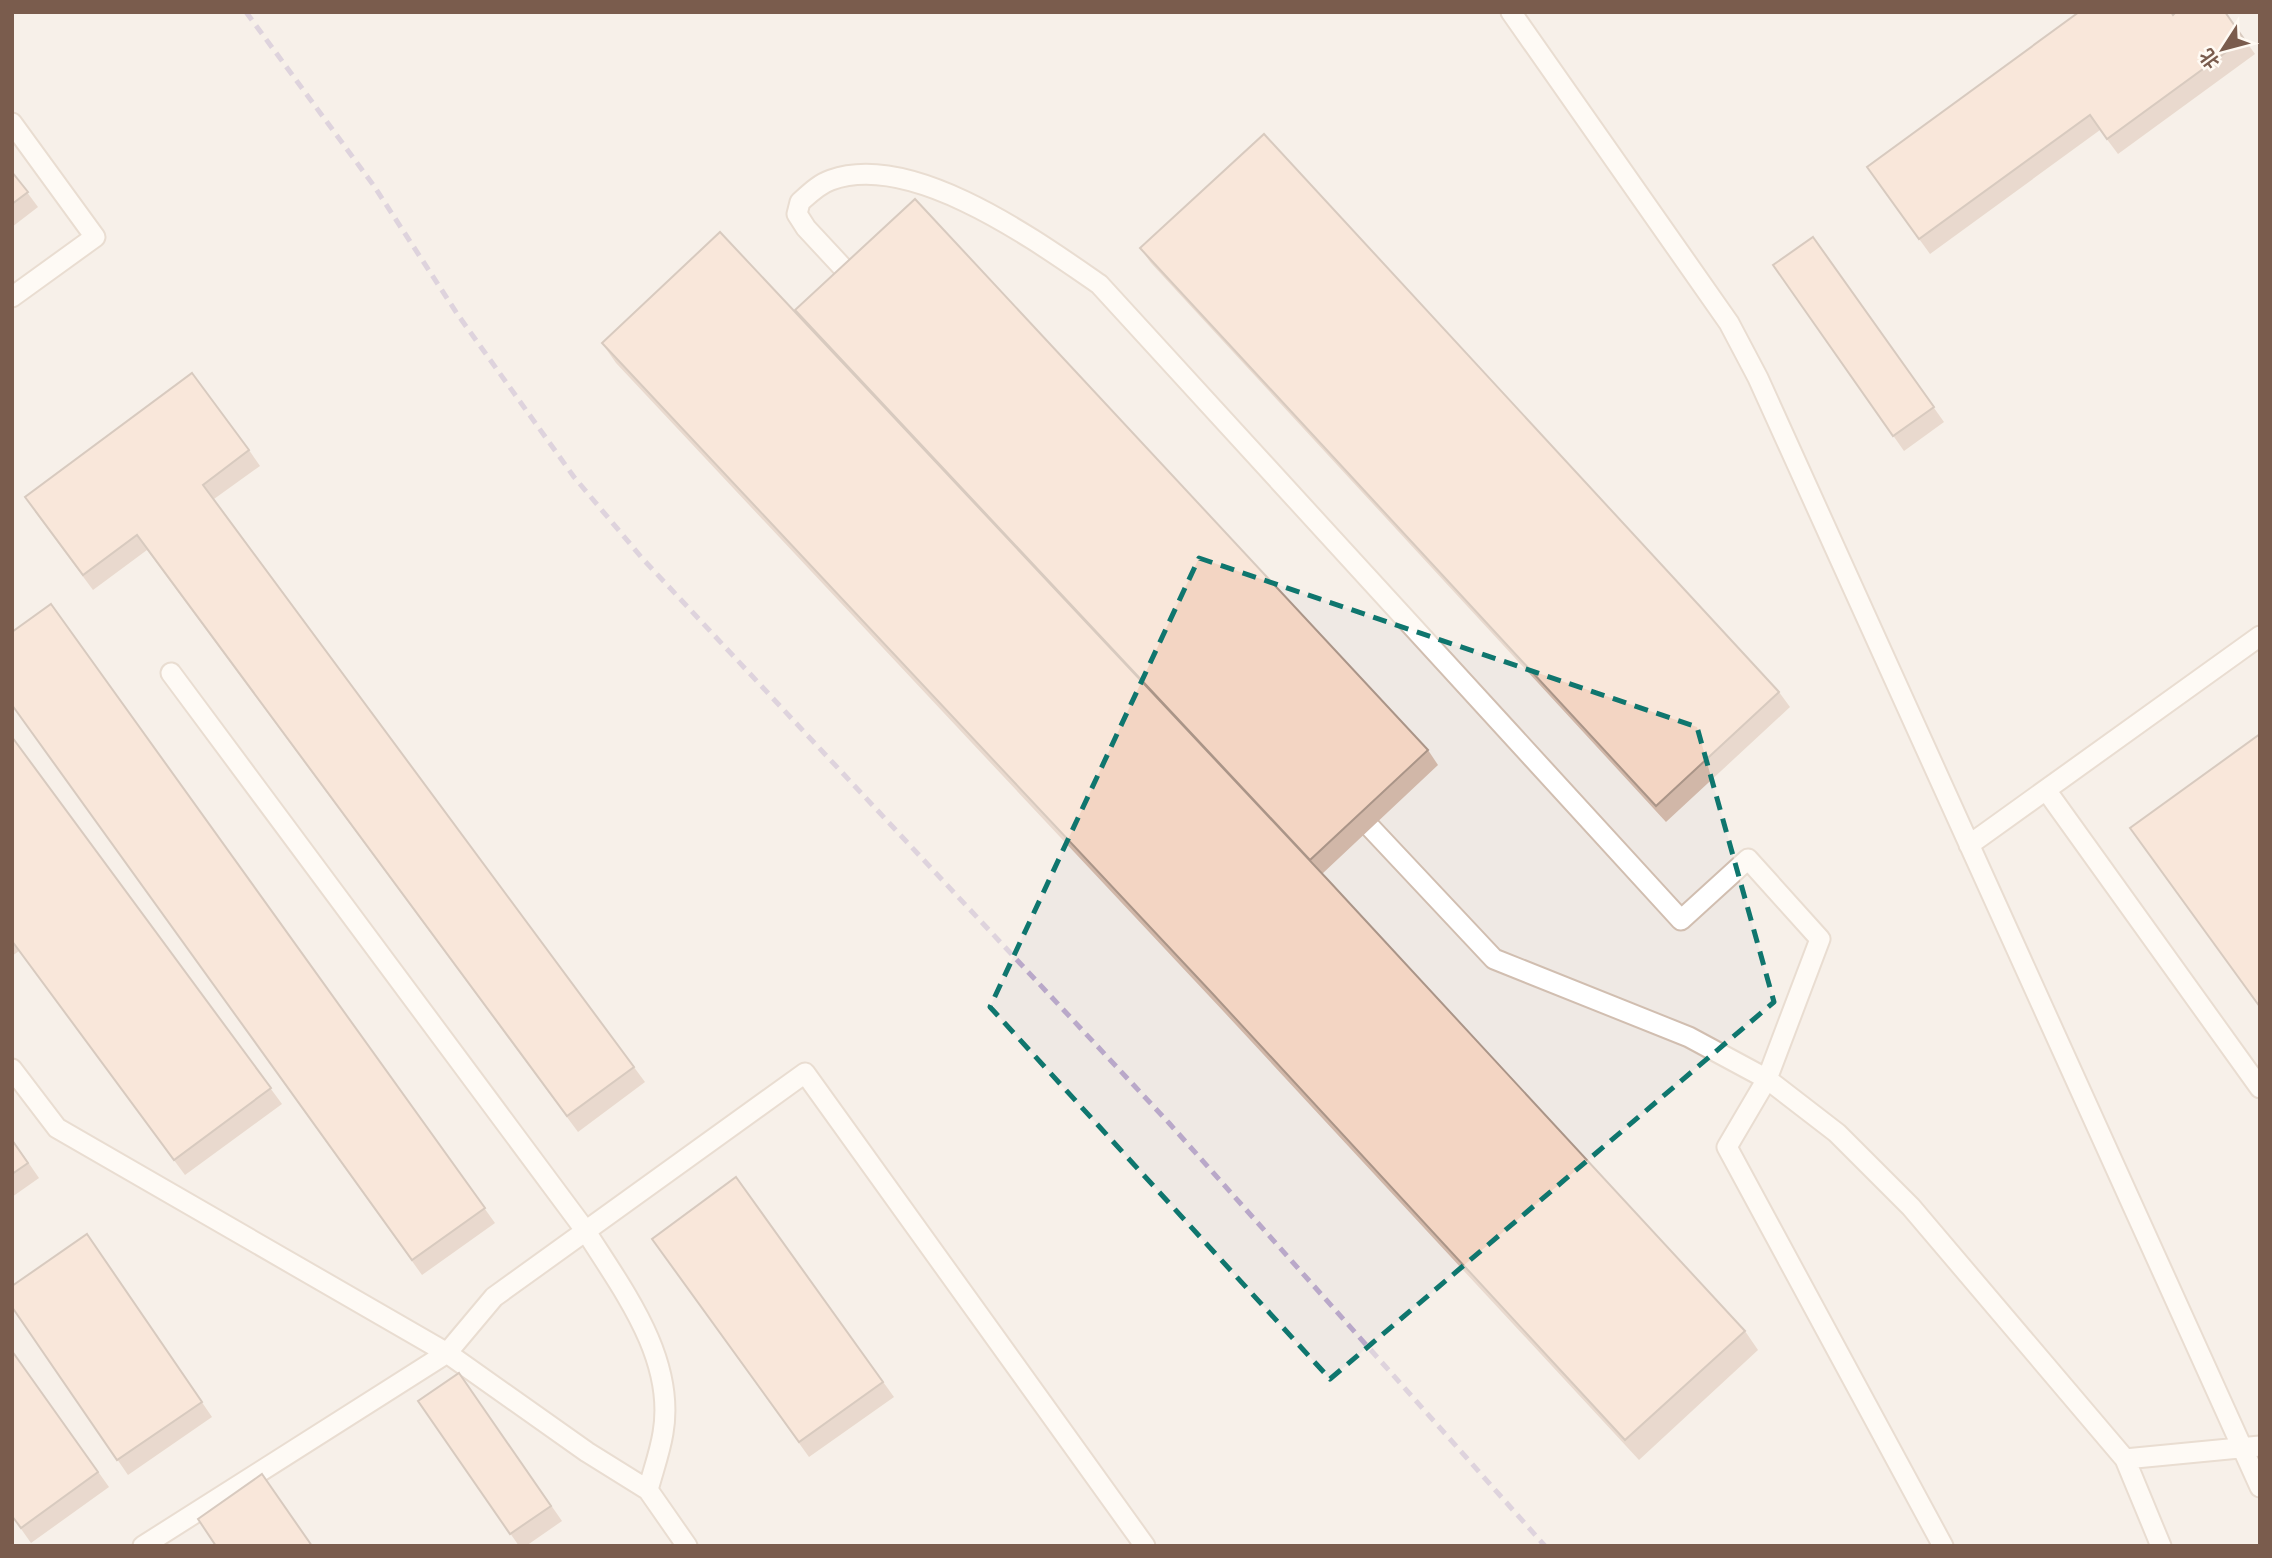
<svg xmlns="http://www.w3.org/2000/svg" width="2272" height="1558" font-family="'DejaVu Sans','Noto Sans SC',sans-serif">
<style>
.industrial{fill:#efe9e4}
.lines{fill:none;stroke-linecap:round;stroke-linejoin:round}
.service-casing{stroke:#d1beb0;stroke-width:23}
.service{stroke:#fff;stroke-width:19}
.rail{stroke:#b9a8c9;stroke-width:5;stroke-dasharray:10 7;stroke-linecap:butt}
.wall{fill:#d1b7a8}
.building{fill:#f3d5c3;stroke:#aa9588;stroke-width:2}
.marked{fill:none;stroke:#0f766e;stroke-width:5;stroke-dasharray:14 9;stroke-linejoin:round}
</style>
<rect width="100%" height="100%" fill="#fdf6ec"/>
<path class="industrial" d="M12,12H2260V1546H12Z"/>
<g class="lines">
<g class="service-casing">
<path id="service" d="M1511,12L1729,323L1758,378L2260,1487
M12,123L95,237L12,297
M859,285L806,228L797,214L800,202C809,194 819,184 831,180C912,151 1035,240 1099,284L1681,920L1748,859L1820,939L1767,1079L1727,1147L1943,1546
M171,673L585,1230C622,1289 676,1358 663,1433C660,1452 653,1471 648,1490
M2046,790L2260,1088
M1355,811L1494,959L1689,1037L1767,1079L1837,1133L1911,1207L2125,1459L2161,1546
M1969,845L2260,636
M12,1069L57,1128L447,1353L587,1452L648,1490L687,1546
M2125,1459L2260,1446
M143,1546L447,1353L494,1297L805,1073L1145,1546"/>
</g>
<use href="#service" class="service"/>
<path class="rail" d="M246,12L374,186L458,315L574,477L642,558L1169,1123L1545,1546"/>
</g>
<path class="wall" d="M2225,12L2255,54L2118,154L2100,130L1930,254L1867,167L2173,15Z
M12,172L38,207L12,227Z
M1813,237L1944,422L1904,451L1773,265Z
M1140,248L1779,692L1790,707L1666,822L1151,263Z
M602,343L1428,750L1438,765L1322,874L1745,1331L1758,1350L1639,1460L1224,1012L616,363Z
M249,450L260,466L214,499L645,1082L578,1132L147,550L93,590L35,512Z
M51,604L495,1223L422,1275L12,705Z
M12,737L282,1104L185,1175L19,951L12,956Z
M12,1139L39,1178L12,1197Z
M736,1177L894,1397L809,1457L652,1239Z
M87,1234L212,1417L128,1475L12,1307Z
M12,1351L109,1487L31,1543L12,1516Z
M459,1373L562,1521L526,1546H519L418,1401Z"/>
<path class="building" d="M2079,12H2171L2173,15L2176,12H2225L2244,39L2107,139L2090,115L1919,239L1867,167Z
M1264,134L1779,692L1656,806L1140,248Z
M12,172L28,192L12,204Z
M915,199L1428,750L1310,860L795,310Z
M720,232L1329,881L1745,1331L1625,1440L1211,992L602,343Z
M1813,237L1934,407L1893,436L1773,265Z
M192,373L249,450L203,485L634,1067L567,1116L137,535L83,575L25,497Z
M51,604L485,1208L412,1260L12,705V632Z
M2260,734V1007L2130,828Z
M12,737L271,1088L174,1160L12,941Z
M12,1140L28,1163L12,1174Z
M736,1177L883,1382L799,1442L652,1239Z
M87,1234L202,1402L117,1460L12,1307V1286Z
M12,1351L98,1472L21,1528L12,1516Z
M459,1373L551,1506L510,1534L418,1401Z
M262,1474L312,1546H216L198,1519Z"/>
<path d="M0 0H2272V1558H0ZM1199,558L1697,727L1774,1002L1330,1379L990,1007Z" fill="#fdf6ec" fill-opacity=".55" fill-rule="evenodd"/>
<path class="marked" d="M1199,558L1697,727L1774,1002L1330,1379L990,1007Z"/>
<rect width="2272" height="1558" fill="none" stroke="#7a5c4d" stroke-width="28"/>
<g transform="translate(2223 49) rotate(234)" stroke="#fffaf3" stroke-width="5" paint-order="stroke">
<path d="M0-5L12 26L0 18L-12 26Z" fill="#7a5c4d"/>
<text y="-10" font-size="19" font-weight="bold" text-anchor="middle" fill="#7a5c4d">北</text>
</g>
</svg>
